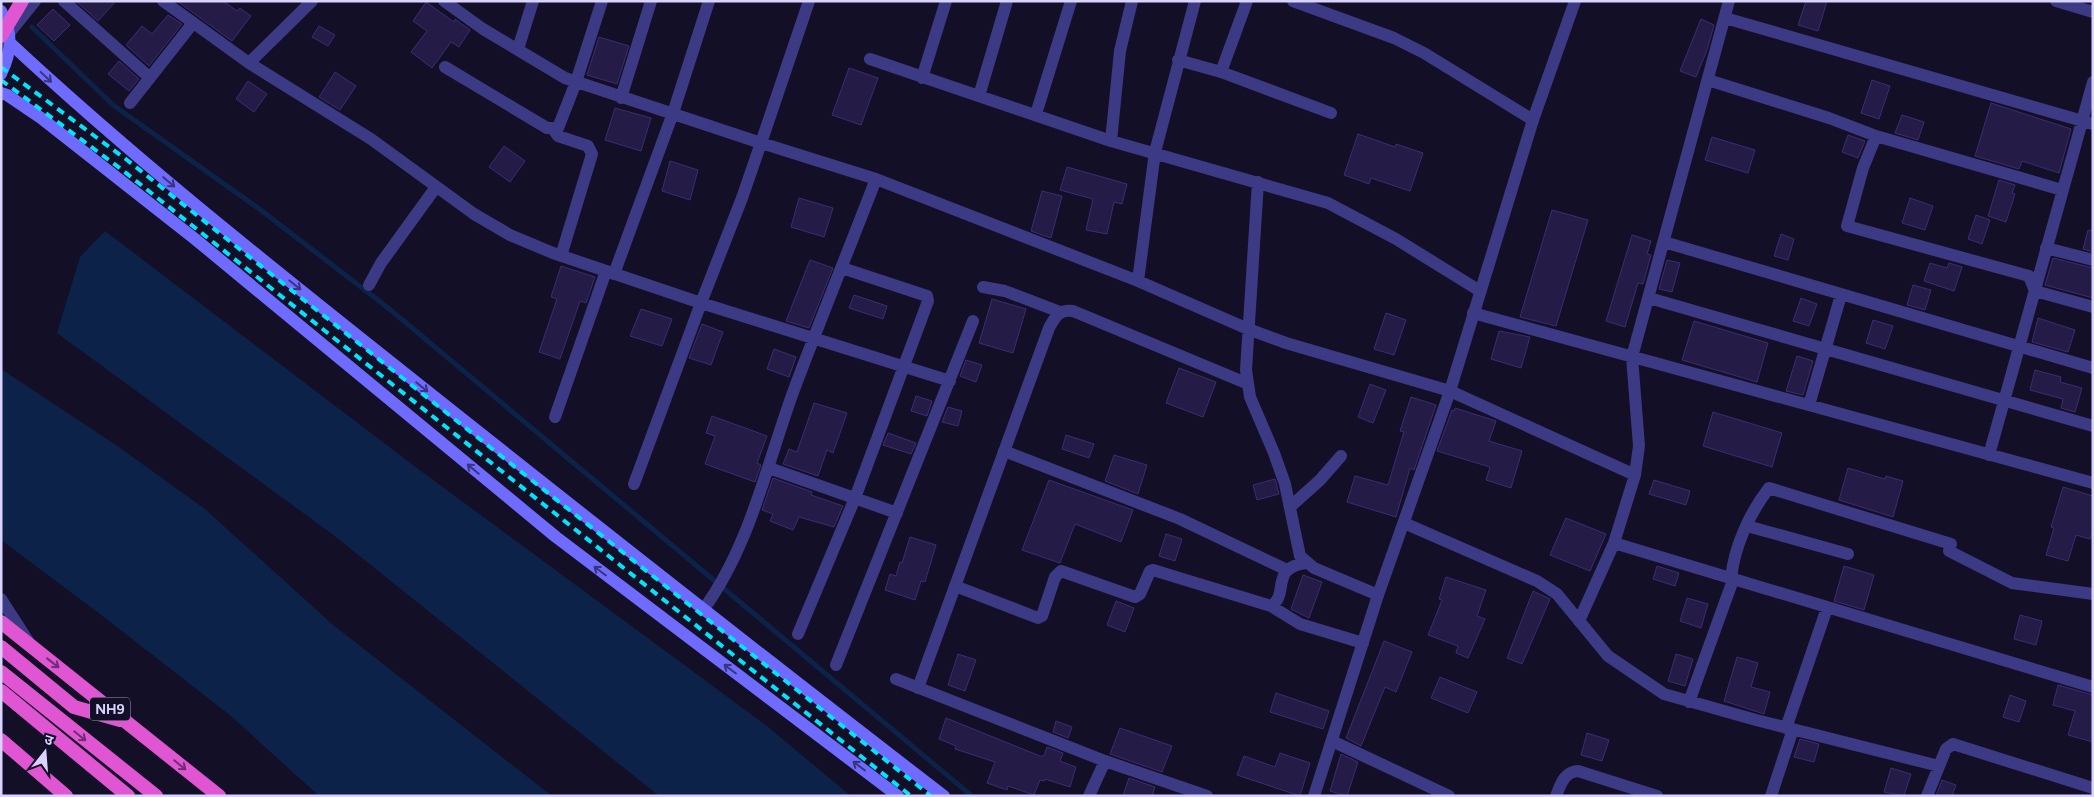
<svg xmlns="http://www.w3.org/2000/svg" width="2094" height="797" font-family="Figtree,'Noto Sans Devanagari',sans-serif">
<style>
.water{fill:#0c2248}
.lines{fill:none;stroke-linecap:round;stroke-linejoin:round}
.stream{stroke:#0c2248;stroke-width:5}
.building{fill:#241b47;stroke:#3b2d73}
.minor{stroke:#3d3a85;stroke-width:12}
.tertiary{stroke:#3d3a85;stroke-width:12}
.secondary{stroke:#6f6bff;stroke-width:12}
.trunk{stroke:#e055d1;stroke-width:14}
.rail{stroke:#00e5ff;stroke-width:4;stroke-dasharray:8 6;stroke-linecap:butt}
.trunk-bridge{stroke:#e055d1;stroke-width:14}
.oneway{stroke:#38347d}
.oneway2{stroke:#6f2e73}
.labels{text-anchor:middle;stroke-width:4.5;stroke-linejoin:round;paint-order:stroke}
.shield{fill:#130f26;stroke:#9e99be;stroke-width:1}
.shield-label{font-size:14px;font-weight:bold;fill:#d9d4ff}
</style>
<rect width="100%" height="100%" fill="#130f26"/>
<path class="water" d="M105,231L417,468L767,726L851,796H659L332,534L57,333L80,257Z
M1,369L116,445L205,509L332,624L552,796H319L231,716L100,614L1,540Z"/>
<g class="lines">
<path class="stream" d="M32,27L113,105L258,208L387,307L972,796"/>
</g>
<path class="building" d="M76,1H116L98,21Z
M177,1H223L237,11L240,8L251,16L232,41Z
M1806,1H1827L1818,31L1798,25Z
M426,2L454,22L455,19L470,30L459,47L451,42L432,68L411,52L427,31L413,21Z
M53,9L70,25L54,41L37,25Z
M168,15L182,24L149,66L126,45L142,26L152,34Z
M1701,19L1714,25L1707,50L1696,77L1680,71Z
M319,26L335,35L328,46L312,37Z
M599,37L629,46L617,84L587,75Z
M119,61L139,79L129,91L108,74Z
M849,68L878,78L861,125L832,115Z
M335,72L356,86L340,110L319,97Z
M1872,80L1890,86L1879,119L1861,113Z
M248,81L267,94L254,112L236,99Z
M1991,103L2071,129L2059,173L2022,161L2019,169L1975,156Z
M615,108L651,118L641,151L605,140Z
M1902,115L1924,122L1918,140L1895,133Z
M1358,134L1395,147L1396,144L1423,153L1410,191L1371,178L1369,184L1344,175Z
M1848,135L1865,141L1858,158L1842,152Z
M1712,137L1755,150L1748,173L1705,160Z
M504,146L525,161L510,182L489,167Z
M670,161L698,170L690,200L662,191Z
M1067,167L1127,184L1122,204L1114,202L1107,234L1086,230L1093,199L1060,190Z
M1999,180L2015,185L2012,193L2015,194L2006,222L1988,216Z
M1042,191L1062,196L1051,238L1031,231Z
M799,198L833,208L824,237L791,227Z
M1910,198L1933,206L1925,230L1902,223Z
M1552,210L1588,220L1556,326L1520,317Z
M1976,215L1990,220L1982,244L1968,239Z
M2088,230L2093,231V252L2083,249Z
M1781,234L1794,239L1788,260L1774,256Z
M1632,235L1651,241L1647,254L1651,255L1643,284L1638,283L1625,327L1606,321Z
M2053,258L2093,268V298L2045,285Z
M810,260L833,268L809,328L786,321Z
M1667,260L1680,263L1672,292L1659,289Z
M1930,263L1947,268L1949,263L1962,267L1954,291L1924,281Z
M561,266L595,277L586,303L580,301L560,359L539,352L557,299L551,297Z
M1913,285L1931,290L1925,310L1907,305Z
M854,295L887,306L883,319L849,308Z
M1801,298L1817,304L1809,326L1793,321Z
M992,299L1026,309L1013,353L979,343Z
M641,309L672,319L662,346L630,336Z
M1386,313L1406,320L1394,355L1374,349Z
M2038,318L2075,330L2068,352L2032,342Z
M1873,320L1893,326L1885,349L1866,343Z
M1694,321L1768,343L1757,382L1682,360Z
M702,324L723,332L711,365L689,358Z
M1499,331L1530,337L1521,368L1491,359Z
M774,349L796,357L789,377L767,369Z
M1797,356L1813,361L1803,395L1786,391Z
M966,360L982,365L976,382L960,376Z
M1179,368L1216,382L1203,417L1166,403Z
M2035,370L2061,377L2060,382L2082,388L2075,412L2061,408L2063,399L2030,390Z
M1370,384L1386,390L1373,423L1358,417Z
M916,396L932,401L927,416L911,411Z
M1411,397L1436,405L1414,470L1410,468L1396,517L1347,502L1355,476L1388,485L1404,432L1400,431Z
M814,403L847,413L833,453L827,450L818,476L783,464L789,449L797,452Z
M948,407L962,411L958,426L942,422Z
M1455,408L1496,421L1489,441L1522,451L1511,488L1486,480L1490,467L1437,451L1452,410L1454,411Z
M1713,412L1782,433L1772,467L1703,446Z
M712,416L767,436L757,463L761,465L755,482L705,464L715,436L706,433Z
M888,433L916,443L911,454L883,445Z
M1066,435L1094,444L1089,458L1062,449Z
M1114,455L1147,465L1138,494L1105,481Z
M1848,468L1885,479L1886,476L1903,481L1893,517L1839,500Z
M773,478L812,492L811,495L843,506L834,527L799,517L793,530L770,521L773,514L762,510Z
M1275,479L1279,494L1257,500L1253,485Z
M1049,480L1133,510L1121,542L1075,524L1060,563L1022,550Z
M1654,480L1690,491L1686,505L1649,494Z
M2063,487L2093,496V531L2090,539L2076,535L2068,561L2046,555L2054,528L2051,527Z
M1566,518L1606,534L1590,571L1550,555Z
M1166,534L1182,539L1175,561L1159,556Z
M910,537L936,545L925,582L921,581L915,600L885,590L890,574L896,576L900,562L902,563Z
M1657,566L1679,573L1675,586L1653,579Z
M1844,566L1874,575L1864,610L1834,601Z
M1303,575L1322,582L1309,618L1291,609Z
M1446,577L1486,590L1477,616L1485,619L1468,658L1456,653L1458,646L1428,635L1442,600L1439,599Z
M1533,591L1550,599L1522,664L1507,658Z
M1687,598L1708,604L1701,628L1680,621Z
M1116,601L1134,608L1125,632L1107,625Z
M2020,615L2042,621L2036,645L2014,639Z
M1384,641L1412,652L1396,692L1385,687L1361,746L1346,738Z
M958,654L976,660L965,691L948,685Z
M1676,654L1693,659L1685,686L1668,681Z
M1737,657L1758,663L1751,687L1770,692L1764,714L1724,701Z
M1440,677L1477,692L1468,713L1431,698Z
M2058,685L2093,695V742L2068,735L2075,711L2053,705Z
M1276,693L1329,711L1323,729L1270,712Z
M2010,695L2026,701L2019,722L2003,717Z
M946,718L1040,756H1044L1047,747L1063,753L1060,761L1076,767L1070,787L1045,779L1044,781L1040,780L1034,795L1008,786L1007,790L987,783L995,762L955,749L956,746L939,739Z
M1056,721L1072,727L1068,738L1053,732Z
M1120,728L1172,746L1162,772L1110,754Z
M1587,733L1609,740L1602,761L1581,755Z
M1800,739L1819,744L1814,762L1794,757Z
M1280,753L1310,763L1300,796L1237,775L1244,756L1275,767Z
M1341,754L1358,762L1347,796L1330,791Z
M1891,768L1911,774L1904,796L1884,792Z
M1129,778L1155,787L1152,796H1123Z
M1942,780L1956,785L1952,796H1936Z"/>
<g class="lines">
<path class="minor" d="M64,1L150,78
M163,1L249,63L371,139L474,214L510,235L553,253L701,303L950,381
M444,1L483,29L565,78L761,143L809,1
M1293,1L1394,38L1424,53L1533,120
M2056,1L2093,12
M1725,18L2093,124
M518,49L533,1
M870,59L1111,141L1328,203L1396,239L1480,291
M1178,60L1221,72L1331,113
M249,63L312,1
M445,67L547,128H558L576,82L602,1
M1221,72L1247,1
M922,78L946,1
M1708,80L1829,118L1876,136L2062,190
M979,96L1007,1
M621,98L651,1
M130,103L193,23
M1036,114L1071,1
M553,129L558,136L588,146L592,154L561,256
M1876,136L1863,168L1847,226L2029,276L2035,291L2093,307
M1111,141L1120,51L1132,1
M1258,182L1246,370L1250,397L1274,453L1285,484L1300,556L1314,568L1378,595
M1664,242L2093,368
M2046,248L2093,260
M614,274L673,113L709,1
M1138,281L1155,152L1195,1
M369,285L381,263L436,187
M983,287L1005,291L1060,312
M1649,298L2093,426
M1473,313L2093,483
M1809,405L1841,295
M555,417L606,271
M1004,451L1180,519L1287,570
M1989,455L2093,82
M769,468L897,513
M634,484L701,303L742,198L761,143L876,179L1138,281L1248,329L1286,343L1450,391L1635,475
M1290,507L1320,480L1341,456
M1404,523L1537,581L1557,594L1608,656L1664,694L1756,720L1939,766
M1747,526L1848,554
M1614,543L2093,687
M1949,551L2012,583L2093,594
M1731,579C1734,547 1749,514 1769,488L1951,544
M955,586L1038,618L1042,616L1055,577L1061,571L1135,597L1140,594L1150,571L1153,570L1271,606C1290,594 1269,568 1306,563
M1271,606L1300,624L1363,643
M703,610C751,545 767,462 795,387C821,318 849,249 876,179
M1579,621L1614,543L1635,475L1639,446L1632,357L1729,1
M798,634L855,498L928,301L927,296L921,294L842,268
M836,665L973,321
M896,679L1105,761L1207,796
M918,688L1049,328C1055,317 1059,309 1073,311L1246,383
M1689,702L1733,580
M1786,728L1827,608
M1332,741L1449,796
M1089,796L1105,761
M1556,796C1561,784 1564,772 1578,771L1657,796
M1771,796L1793,729
M1927,796L1946,749L1953,744L2093,788"/>
<path class="tertiary" d="M10,32L35,1
M1,599L28,641
M1314,796L1378,595L1450,391L1533,120L1575,1"/>
<path class="secondary" d="M1,11C13,34 12,51 1,74
M10,43C140,164 279,273 417,383C592,522 767,660 944,796
M1,93L7,95L41,118L195,239L556,537L898,796"/>
<path class="trunk" d="M1,622L219,796
M1,647L74,707L120,720
M1,672L156,796
M1,691L128,796
M1,740L66,796"/>
<path class="rail" d="M1,67L127,160L931,796
M1,80L121,169L911,796"/>
<path class="trunk-bridge" d="M1,36L22,1"/>
</g>
<defs><path id="oneway-shaft" d="M-6 0H5M1.5-3L5.5 0L1.5 3" fill="none" stroke-width="1.6" stroke-linecap="round" stroke-linejoin="round" transform="scale(1.25)"/></defs>
<g class="oneway">
<use href="#oneway-shaft" transform="translate(46 77) rotate(43)"/>
<use href="#oneway-shaft" transform="translate(169 182) rotate(40)"/>
<use href="#oneway-shaft" transform="translate(295 285) rotate(39)"/>
<use href="#oneway-shaft" transform="translate(422 387) rotate(39)"/>
<use href="#oneway-shaft" transform="translate(473 469) rotate(-140)"/>
<use href="#oneway-shaft" transform="translate(600 571) rotate(-143)"/>
<use href="#oneway-shaft" transform="translate(730 669) rotate(-143)"/>
<use href="#oneway-shaft" transform="translate(859 766) rotate(-143)"/>
</g>
<g class="oneway2">
<use href="#oneway-shaft" transform="translate(53 663) rotate(38)"/>
<use href="#oneway-shaft" transform="translate(80 736) rotate(39)"/>
<use href="#oneway-shaft" transform="translate(180 765) rotate(39)"/>
</g>
<g class="labels">
<rect class="shield" x="90" y="697.5" width="40" height="23" rx="4"/>
<g class="shield-label">
<text x="110" y="714">NH9</text>
</g>
</g>
<rect width="2094" height="797" fill="none" stroke="#d9d4ff" stroke-width="5"/>
<g transform="translate(45 752) rotate(17)" stroke="#130f26" stroke-width="4" paint-order="stroke">
<path d="M0-4L9 19L0 12L-9 19Z" fill="#d9d4ff"/>
<text y="-8" font-size="14" font-weight="bold" text-anchor="middle" fill="#d9d4ff">उ</text>
</g>
</svg>
